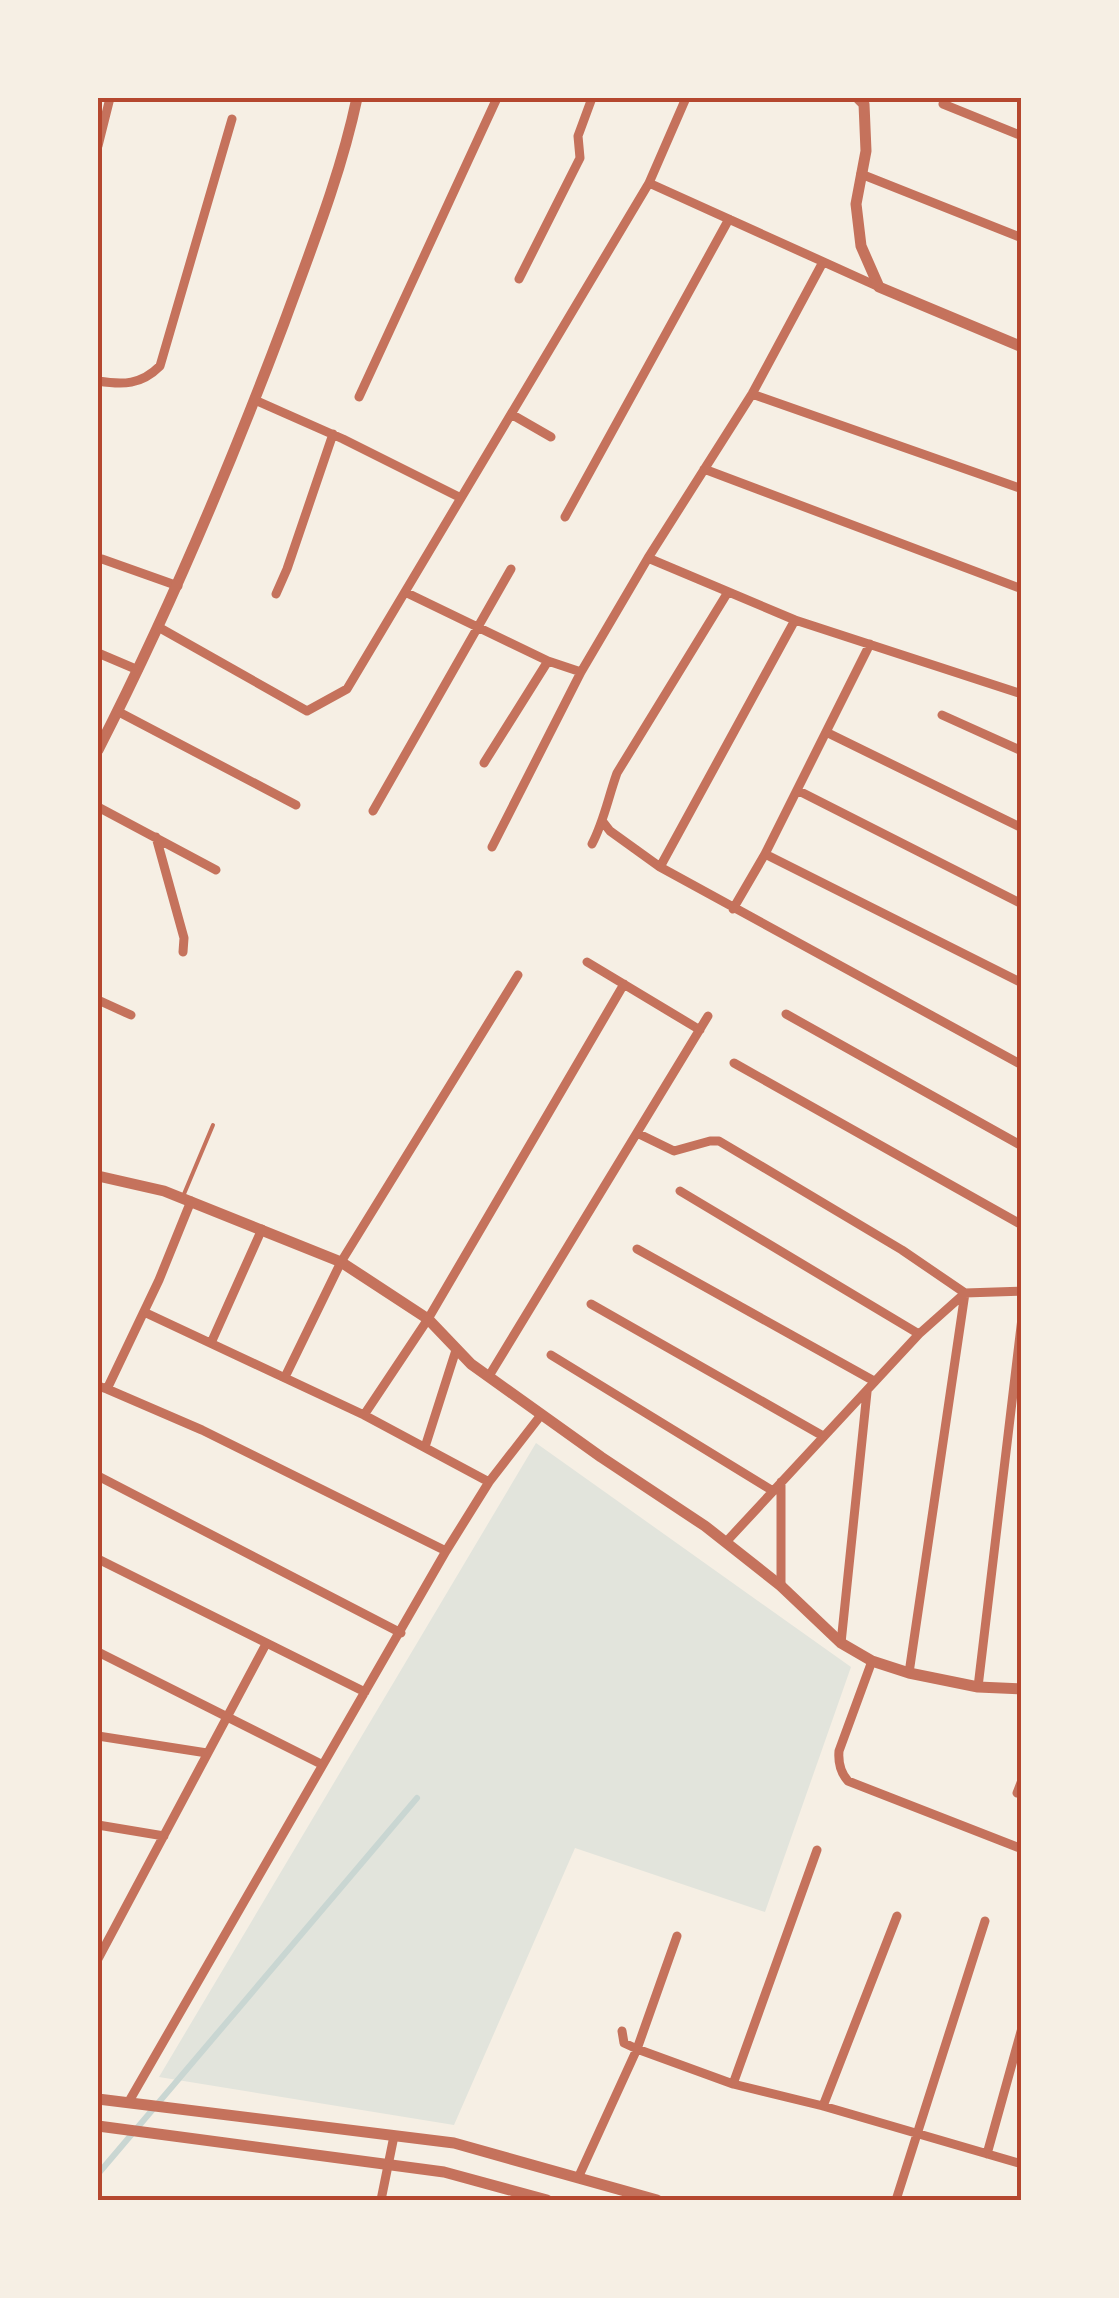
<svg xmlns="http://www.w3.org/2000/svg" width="1119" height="2298" font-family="'Work Sans',sans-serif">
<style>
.green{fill:#e2e4dc}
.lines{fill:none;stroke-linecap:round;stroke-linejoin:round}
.stream{stroke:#c9d6d2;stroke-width:6}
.service{stroke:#c5725c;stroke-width:4}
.minor{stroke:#c5725c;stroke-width:9}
.tertiary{stroke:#c5725c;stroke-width:11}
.neatline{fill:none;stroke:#b5482f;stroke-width:4}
</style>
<rect width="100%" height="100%" fill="#f6efe4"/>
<path class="green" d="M536,1443L851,1667L765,1912L575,1848L454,2125L159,2077Z"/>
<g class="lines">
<path class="stream" d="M98,2174L417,1798"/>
<path class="service" d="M184,1194L213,1125"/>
<path class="minor" d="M943,104L1022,136
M98,146L110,98
M861,174L1022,238
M649,183L686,98
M519,279L580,158L578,136L592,98
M98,381C123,385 141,385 160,366L232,119
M752,394L1022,489
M359,397L497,98
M255,400L343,439L461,498
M511,414L551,437
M704,469L1022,589
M565,517L729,219
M648,558L795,620L1022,694
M102,559L178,586
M405,592L548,661L581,672
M276,594L287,569L333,434
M160,628L307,711L347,689L649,183L879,287
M98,653L138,670
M117,711L296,805
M942,715L1022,751
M826,732L1022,828
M484,763L548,661
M797,790L1022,904
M98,807L216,870
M373,811L511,569
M603,822L610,831L660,867L1022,1065
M156,837L184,938L183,952
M592,844C604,821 608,798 617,773L728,592
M492,847L581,672L648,558L752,394L823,262
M765,854L1022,983
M660,867L795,620
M733,909L765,854L870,644
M587,962L700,1030
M98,1000L131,1015
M786,1014L1022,1146
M734,1063L1022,1225
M637,1133L674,1151L710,1141H719L902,1250L965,1293L909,1673
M680,1191L919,1334
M637,1249L874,1381
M591,1304L823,1436
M144,1312L364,1415L489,1482
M211,1343L262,1229
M551,1355L773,1491
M489,1376L708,1016
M285,1377L341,1262L518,975
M98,1386L107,1389L159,1280L191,1201
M107,1389L202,1430L446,1551
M364,1415L428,1319L624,984
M425,1447L456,1350
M98,1476L401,1633
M726,1542L919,1334L965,1293L1022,1291
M98,1559L365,1692
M781,1586V1482
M841,1643L867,1392
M98,1652L321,1764
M872,1661L839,1751C838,1763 840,1772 848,1781L1022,1849
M978,1687L1022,1318
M98,1736L207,1753
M1017,1793L1022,1780
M98,1825L164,1836
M677,1936L637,2049L733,2084L823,2106L1022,2164
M98,1959L266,1644
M733,2084L817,1850
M128,2103L446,1551L489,1482L541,1415
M823,2106L897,1916
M987,2154L1022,2028
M578,2178L637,2049L624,2043L622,2031
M381,2200L394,2136
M896,2200L985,1921"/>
<path class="tertiary" d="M858,98L864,104L866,151L856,204L861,246L879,287L1022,347
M98,750C169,611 229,469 284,323C311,249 341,174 357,98
M98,1176L164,1191L341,1262L428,1319L471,1364L601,1457L705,1526L781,1586L841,1643L872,1661L909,1673L978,1687L1022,1689
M98,2099L454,2143L657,2200
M98,2126L444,2172L547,2200"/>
</g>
<rect width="1119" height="2298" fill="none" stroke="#f6efe4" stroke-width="200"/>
<rect x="100" y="100" width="919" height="2098" class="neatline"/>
</svg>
